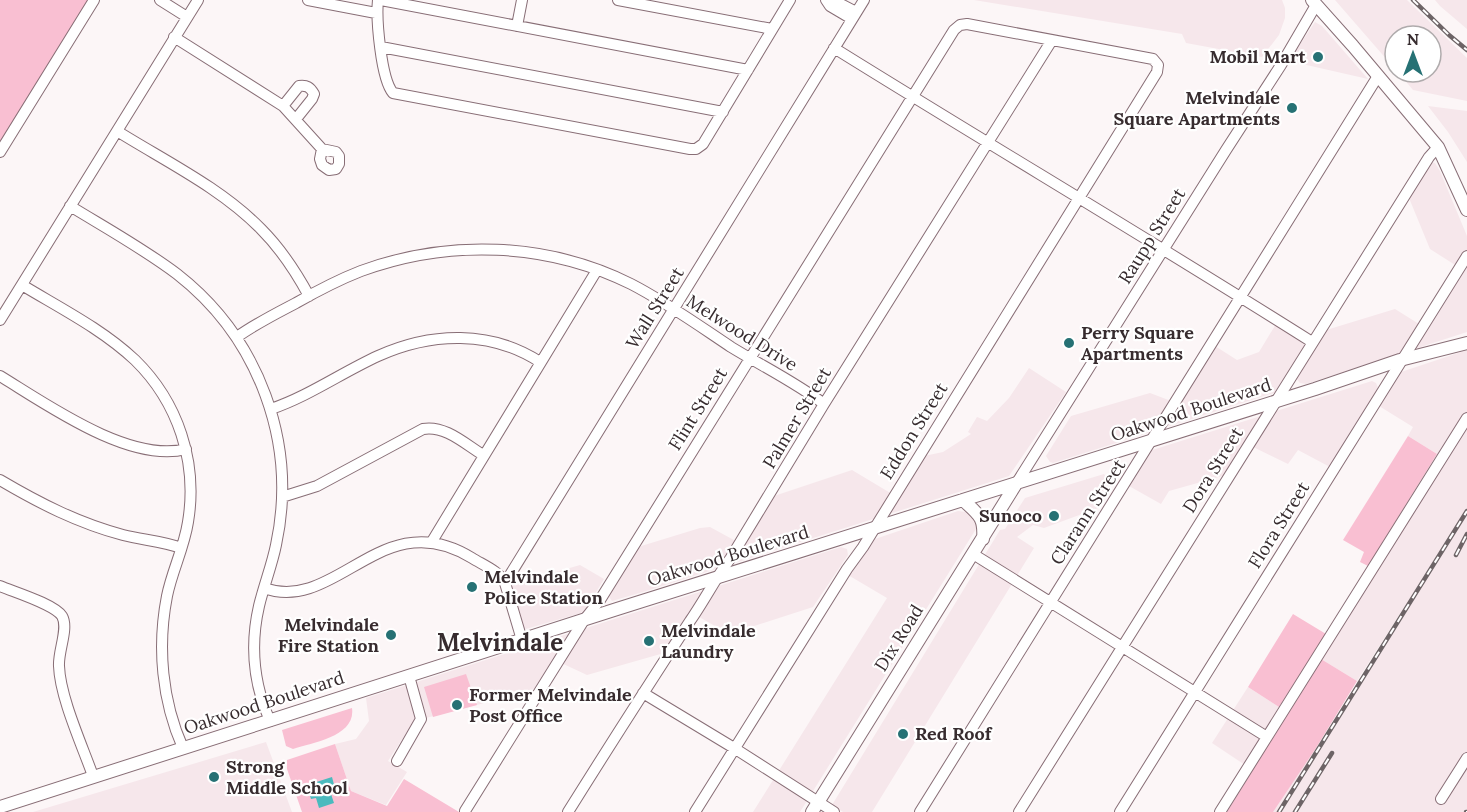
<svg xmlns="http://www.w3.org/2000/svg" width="1467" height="812" font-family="Lora,serif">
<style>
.built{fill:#f6e7eb}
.green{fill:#f9bfd2}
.water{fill:#4bbabe}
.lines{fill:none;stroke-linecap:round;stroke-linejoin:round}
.minor-casing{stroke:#886e76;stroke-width:12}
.major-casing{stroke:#886e76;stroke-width:14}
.minor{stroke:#fff;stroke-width:10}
.major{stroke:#fff;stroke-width:12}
.rail-casing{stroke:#6d6466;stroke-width:4.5}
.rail{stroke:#fff;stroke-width:2;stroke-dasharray:7;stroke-linecap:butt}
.poi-dot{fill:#267174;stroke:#fff;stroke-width:2}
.labels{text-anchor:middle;stroke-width:4.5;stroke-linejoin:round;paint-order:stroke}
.poi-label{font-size:18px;font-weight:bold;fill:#372c2f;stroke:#fff;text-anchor:start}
.street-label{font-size:18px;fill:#372c2f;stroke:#fff}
.district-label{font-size:24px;font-weight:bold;fill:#372c2f;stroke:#fff}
</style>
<rect width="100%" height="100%" fill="#fcf6f7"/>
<path class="built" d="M974,0H1282L1285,8V18L1279,35L1262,57L1186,43L1182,34Z
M1335,0H1407L1467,58V101L1413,90L1398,72H1431V36H1395V69Z
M1435,0H1467V29L1440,6Z
M1315,22L1322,26L1368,79L1289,61Z
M1428,106L1467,111V162L1448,132Z
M1430,162L1435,163L1440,171L1467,236V332L1306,384L1300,383L1296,378L1323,331L1395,309L1427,329L1463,270L1430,249L1409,198Z
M1276,324L1307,343L1277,392L1053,463L1050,462L1046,456L1071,416L1150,393L1179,404L1215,346L1237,360L1259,352Z
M1467,350V509L1357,681L1321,659L1445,459L1408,436L1413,427L1379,406L1401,372Z
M1029,368L1066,392L1009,476L643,592L612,601L607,594L638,547L700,528L710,527L743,545L774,496L852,470L897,497L924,456L943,452L971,434L968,432L977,417L987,421L1009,398Z
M1372,381L1376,383L1378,388L1330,467L1298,450L1288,464L1245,443L1226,475L1169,491L1161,504L1129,486L1149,451Z
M1104,474L1109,481L1110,491L1101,507L1044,528L1033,525L1017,537L1034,548L872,812H843L832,805L1000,530L1005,529L1025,498Z
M958,511L966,512L973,516L977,521L976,529L800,812H753L887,598L848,575L872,540Z
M1467,511V812H1220L1274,725L1319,749Z
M841,547L847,549L848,555L813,607L742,630L740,640L692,613L664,653L587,675L557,661L540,687L477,705L414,721L388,761L407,772L386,805L351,791L335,744L356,739L369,721L366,698Z
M580,565L604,579L587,607L581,613L526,629L522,627L511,585Z
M1248,687L1279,707L1245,765L1212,743Z
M266,742L292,812H33Z"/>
<path class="green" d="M0,0H88L0,142Z
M1408,436L1437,454L1368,566L1360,562L1364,552L1343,540Z
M1293,614L1326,634L1279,707L1248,687Z
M1321,659L1357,681L1316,748L1273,812H1227Z
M466,674L477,705L433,717L424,687Z
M352,708C356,736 314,742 293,749L286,746L282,730Z
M335,744L351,791L387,806L404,779L459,812H302L287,769V760Z"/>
<path class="water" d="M332,777L336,792L331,794L334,803L319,808L316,798L311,799L307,785Z"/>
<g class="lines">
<g class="minor-casing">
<path id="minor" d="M160,0L187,17
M308,0L376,13
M378,0C376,19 381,79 393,93L690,149H696L703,144L790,0
M381,0L748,70
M618,0L772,29
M826,0L830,6L852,19
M833,0L856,12
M517,26L522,0
M174,37L283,106L322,149L336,152L339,156V164L336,169L329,170L322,165L320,159L322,149
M381,47L723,112
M834,48C993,147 1154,242 1312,342
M283,106L299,86C307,85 310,87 314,94L312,99L296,119
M117,131C165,161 221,188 261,229C280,248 296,272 309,296
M0,152L94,0
M70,206C106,228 144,249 177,274C259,338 298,443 276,545C272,565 264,585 259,606C250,645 254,685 270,721
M22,285C60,308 102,329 135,360C178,402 198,462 188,522C184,548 172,571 167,596C157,647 162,701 183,748
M0,320L198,0
M237,337C255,324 275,314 296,303C317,291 338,280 361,271C448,239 547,242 631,284C666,302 698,325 731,347C762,366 795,382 824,404
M0,376C46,404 130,464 186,449
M271,409C309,396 341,373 378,356C431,332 491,330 540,362
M0,480C39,503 78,523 123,535C142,540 163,541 181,548
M1016,484L1226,150L1281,65L1316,5
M282,497L317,486L423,429C445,425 465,444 483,455
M431,543L597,270
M973,554L1267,737
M0,586C14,592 54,604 62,616C69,628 58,651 59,666C60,697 82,745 93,776
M264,588C337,614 382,502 472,558C483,565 499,571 505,583
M522,640L505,583L864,0
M643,693L734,748L834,812
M397,761L421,719L409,676
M1441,799L1467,758
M465,811L584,620L600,600L954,30L960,25L967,24L1153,59L1158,65L1157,72L863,547L847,569L695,812
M568,812C608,748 649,684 690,621C704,601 715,579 730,559L824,404L1052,40
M920,812L1378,76
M1019,812L1429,157L1438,147
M1120,812L1467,256
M1220,812L1467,418"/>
</g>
<g class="major-casing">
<path id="major" d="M1312,0L1353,46L1438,147L1467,210
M963,500C978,514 985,517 983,539
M0,807L617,609L1315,389L1400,360L1467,343
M812,812L1016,484"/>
</g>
<use href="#minor" class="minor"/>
<use href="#major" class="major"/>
<g class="rail-casing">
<path id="rail" d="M1413,0L1449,35L1467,50
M1456,555L1467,534
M1279,812L1467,511
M1295,812L1332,753
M1466,812H1467"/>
</g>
<use href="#rail" class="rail"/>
</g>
<g class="poi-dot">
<circle cx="1318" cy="57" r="6"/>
<circle cx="1292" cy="108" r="6"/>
<circle cx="1069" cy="343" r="6"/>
<circle cx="1054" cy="516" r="6"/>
<circle cx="472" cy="587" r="6"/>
<circle cx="391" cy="635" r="6"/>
<circle cx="649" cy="641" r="6"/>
<circle cx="457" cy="705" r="6"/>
<circle cx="903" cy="734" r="6"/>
<circle cx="214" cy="777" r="6"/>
</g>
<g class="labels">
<g class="poi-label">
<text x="1306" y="63" text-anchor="end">Mobil Mart</text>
<text x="1280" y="104" text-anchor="end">Melvindale<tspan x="1280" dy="21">Square Apartments</tspan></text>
<text x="1081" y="339">Perry Square<tspan x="1081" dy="21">Apartments</tspan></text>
<text x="1042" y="522" text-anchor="end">Sunoco</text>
<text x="484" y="583">Melvindale<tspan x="484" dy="21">Police Station</tspan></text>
<text x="379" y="631" text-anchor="end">Melvindale<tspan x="379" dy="21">Fire Station</tspan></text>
<text x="661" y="637">Melvindale<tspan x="661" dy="21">Laundry</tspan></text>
<text x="469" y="701">Former Melvindale<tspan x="469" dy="21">Post Office</tspan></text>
<text x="915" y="740">Red Roof</text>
<text x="226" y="773">Strong<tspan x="226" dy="21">Middle School</tspan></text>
</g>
<g class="street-label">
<text transform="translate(1152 236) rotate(-58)" y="6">Raupp Street</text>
<text transform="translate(655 308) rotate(-58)" y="6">Wall Street</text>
<text transform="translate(742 333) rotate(32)" y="6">Melwood Drive</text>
<text transform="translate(698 409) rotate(-58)" y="6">Flint Street</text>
<text transform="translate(1191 410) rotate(-18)" y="6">Oakwood Boulevard</text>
<text transform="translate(797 418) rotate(-59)" y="6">Palmer Street</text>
<text transform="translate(914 431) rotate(-58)" y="6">Eddon Street</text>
<text transform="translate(1213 470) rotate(-58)" y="6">Dora Street</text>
<text transform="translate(1088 512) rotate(-57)" y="6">Clarann Street</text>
<text transform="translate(1279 525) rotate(-58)" y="6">Flora Street</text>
<text transform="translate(728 556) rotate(-17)" y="6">Oakwood Boulevard</text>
<text transform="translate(899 638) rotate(-58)" y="6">Dix Road</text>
<text transform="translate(264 703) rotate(-18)" y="6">Oakwood Boulevard</text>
</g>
<g class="district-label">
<text x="500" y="651">Melvindale</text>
</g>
</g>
<g transform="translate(1413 54)"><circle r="28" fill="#ffffff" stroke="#afabac" stroke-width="1.5"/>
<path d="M0-4.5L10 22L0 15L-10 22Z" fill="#267174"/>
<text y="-9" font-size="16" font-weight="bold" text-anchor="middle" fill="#372c2f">N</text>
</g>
</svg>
